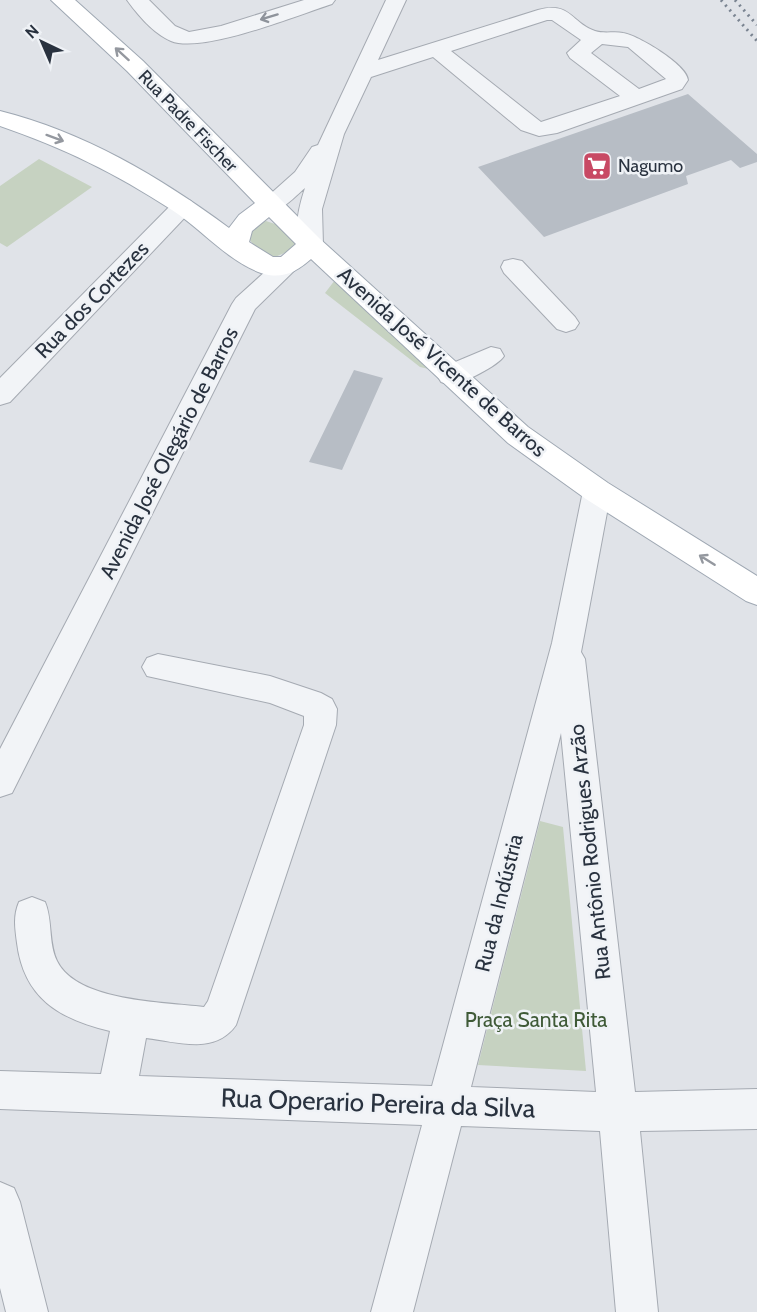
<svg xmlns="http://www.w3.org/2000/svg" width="757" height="1312" font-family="Cabin,sans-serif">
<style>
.green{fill:#c6d2c1}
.building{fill:#b7bdc5}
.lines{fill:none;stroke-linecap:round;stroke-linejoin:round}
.minor-casing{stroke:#a5aab2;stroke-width:2}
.major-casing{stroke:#9fa8b3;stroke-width:2}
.minor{fill:#f2f4f7;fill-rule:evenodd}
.major{fill:#fff;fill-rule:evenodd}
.rail{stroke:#7a8491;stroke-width:3;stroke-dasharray:2 4.5;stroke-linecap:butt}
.oneway{stroke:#8e939b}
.oneway2{stroke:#94989f}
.labels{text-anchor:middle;stroke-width:5;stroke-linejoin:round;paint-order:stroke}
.far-street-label{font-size:18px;fill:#29323f;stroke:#eff2f6}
.far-poi-label{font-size:18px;fill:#29323f;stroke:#eff2f6;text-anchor:start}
.street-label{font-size:21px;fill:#29323f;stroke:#eff2f6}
.park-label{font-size:21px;fill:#3f5a37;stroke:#eff2f6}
.near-street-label{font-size:26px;fill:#29323f;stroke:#eff2f6}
</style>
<rect width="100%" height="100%" fill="#e0e3e8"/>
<path class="green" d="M39,159L92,187L7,247L0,243V186Z
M266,221L281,226L297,242L289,251L275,257L258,250L248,238L249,229Z
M335,280L433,370L420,367L325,293Z
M540,821L563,827L586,1071L478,1065Z"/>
<path class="building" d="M688,94L757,154V162L740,168L731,160L686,176L688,184L544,237L478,167Z
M354,370L383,378L342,470L309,462Z"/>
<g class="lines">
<g class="minor-casing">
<path id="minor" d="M127,0H149L175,26L189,32L221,26L304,0H335L332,4C298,15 202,54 171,41C154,34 137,14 127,0Z
M386,0H406L378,60L538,10C571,1 571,23 595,31C604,34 615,31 623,33C638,35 687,65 688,80L682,89L557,133L539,136L521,130L433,57L371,77L344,134L322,209L323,245L320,251L311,253L302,251C292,234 299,206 305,188C292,199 280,215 262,210L258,205L295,172L312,147L318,145ZM547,20H552L581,40L567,53L570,58L620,96L541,122L451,51ZM602,44L628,47L666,79L639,89L591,53Z
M183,198L191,201L195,206L191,211L10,402L0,405V378L175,201Z
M287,258L296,260L299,266L255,309L12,793L0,797V749L232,304L236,298L278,260Z
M513,259L522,261L575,317L579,323L575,329L566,332L557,329L504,273L501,267L504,261Z
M491,347L500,349L504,356C499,365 461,385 450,384C447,384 444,383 441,382L437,375L441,368Z
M597,480L607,483L611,491L581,652L585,659L635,1092L757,1089V1129L640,1131L658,1312H616L600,1131L461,1126L413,1312H371L422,1125L0,1109V1071L101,1074L110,1031C59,1019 24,998 17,943C15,928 13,916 19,902L32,897L45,902C53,921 48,943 57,961C77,1002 164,1002 204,1007L208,1001L304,725V716L270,703L147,676L142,667L147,658L158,654L270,676L321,693L332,699L337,709L336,725L236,1025C215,1055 178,1042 146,1038L139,1076L432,1086L552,643L583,491L587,483ZM561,733L596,1092L471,1087Z
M0,1182L14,1188L20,1202L48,1312H6L0,1288Z"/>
</g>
<g class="major-casing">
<path id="major" d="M51,0H75L143,61L320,239L528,427L608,483L757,576V605L746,601L586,499L508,443L311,259C296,272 282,280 261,273C228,261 201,229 172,210C115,173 64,148 0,126V111C84,132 160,177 229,228L239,215L255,203L127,71ZM269,217L296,244L281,257H273L249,242L252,231Z"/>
</g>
<use href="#minor" class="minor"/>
<use href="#major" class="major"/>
<path class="rail" d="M721,0L757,41
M735,0L757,25"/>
</g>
<defs><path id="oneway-shaft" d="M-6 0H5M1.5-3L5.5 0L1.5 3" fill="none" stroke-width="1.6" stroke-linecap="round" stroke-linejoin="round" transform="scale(1.5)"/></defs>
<use class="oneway" href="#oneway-shaft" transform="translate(269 17) rotate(163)"/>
<g class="oneway2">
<use href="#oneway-shaft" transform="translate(122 54) rotate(-138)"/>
<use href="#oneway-shaft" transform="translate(55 138) rotate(20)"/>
<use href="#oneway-shaft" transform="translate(707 560) rotate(-148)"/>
</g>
<defs>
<g id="supermarket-square" transform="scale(1.5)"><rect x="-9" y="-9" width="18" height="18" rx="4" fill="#c84964" stroke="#eff2f6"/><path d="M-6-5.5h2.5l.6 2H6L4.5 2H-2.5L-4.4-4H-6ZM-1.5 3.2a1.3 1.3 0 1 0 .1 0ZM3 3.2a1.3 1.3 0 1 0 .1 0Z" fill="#fff"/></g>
</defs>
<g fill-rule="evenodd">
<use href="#supermarket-square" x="597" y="166"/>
</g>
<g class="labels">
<g class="far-street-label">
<text transform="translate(188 121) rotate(46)" y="6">Rua Padre Fischer</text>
</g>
<g class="far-poi-label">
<text x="618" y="172">Nagumo</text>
</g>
<g class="street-label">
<text transform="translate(92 300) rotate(-46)" y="7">Rua dos Cortezes</text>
<text transform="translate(442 362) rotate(42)" y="7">Avenida José Vicente de Barros</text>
<text transform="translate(169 453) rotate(-63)" y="7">Avenida José Olegário de Barros</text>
<text transform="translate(590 852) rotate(-96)" y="7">Rua Antônio Rodrigues Arzão</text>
<text transform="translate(499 903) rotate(-76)" y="7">Rua da Indústria</text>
</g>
<g class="park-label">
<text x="536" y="1027">Praça Santa Rita</text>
</g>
<g class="near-street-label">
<text transform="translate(378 1103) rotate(2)" y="9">Rua Operario Pereira da Silva</text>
</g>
</g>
<g transform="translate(42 42) rotate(316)" stroke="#eff2f6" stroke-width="4.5" paint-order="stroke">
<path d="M0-4.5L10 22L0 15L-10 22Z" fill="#29323f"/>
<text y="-9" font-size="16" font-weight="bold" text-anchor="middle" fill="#29323f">N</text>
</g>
</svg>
